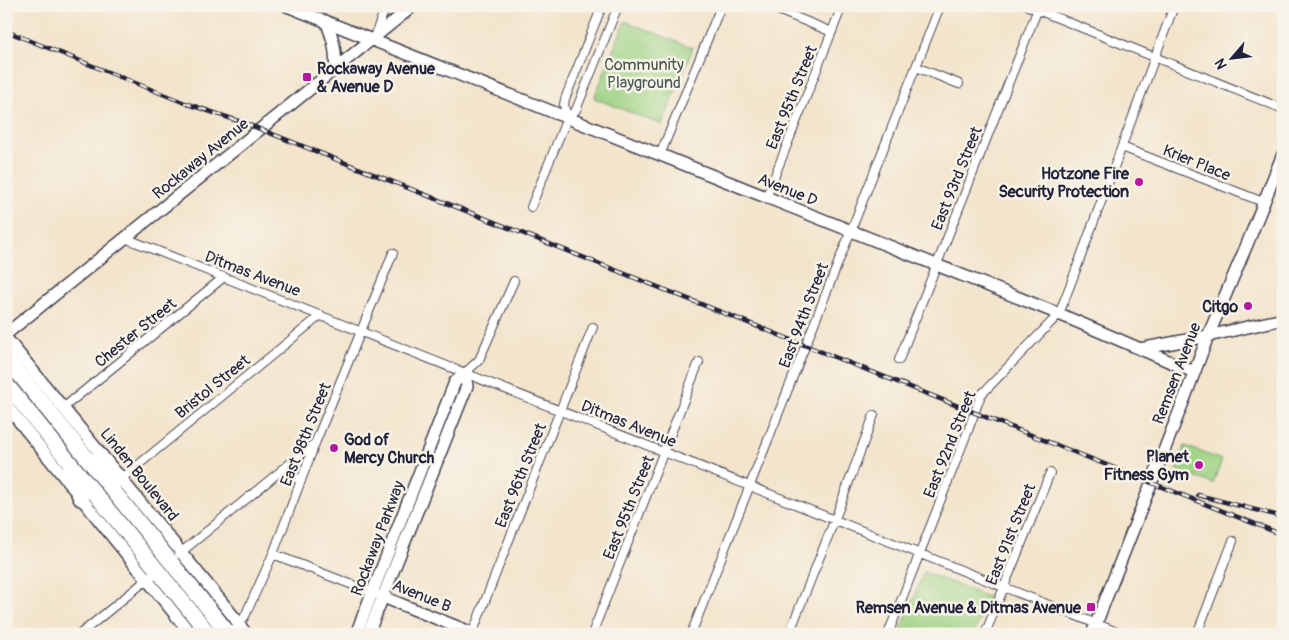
<svg xmlns="http://www.w3.org/2000/svg" width="1289" height="640" font-family="Pangolin,sans-serif">
<style>
.green{fill:#9ed384;stroke:#607a60}
.lines{fill:none;stroke-linecap:round;stroke-linejoin:round}
.street-casing{stroke:#413f51;stroke-width:10}
.secondary-casing{stroke:#413f51;stroke-width:14}
.highway-casing{stroke:#413f51;stroke-width:18}
.street{stroke:#fff;stroke-width:8}
.secondary{stroke:#fff;stroke-width:11}
.highway{stroke:#fff;stroke-width:15}
.rail-casing{stroke:#22223b;stroke-width:4.5}
.rail{stroke:#f7f3e8;stroke-width:2.5;stroke-dasharray:8;stroke-linecap:butt}
.poi-dot{fill:#b5179e;stroke:#f7f3e8;stroke-width:2}
.labels{text-anchor:middle;stroke-width:5;stroke-linejoin:round;paint-order:stroke}
.park-label{font-size:16px;fill:#475751;stroke:#f7f3e8}
.poi-label{font-size:16px;font-weight:bold;fill:#22223b;stroke:#f7f3e8;text-anchor:end}
.street-label{font-size:16px;fill:#22223b;stroke:#f7f3e8}
</style>
<rect width="100%" height="100%" fill="#f7f3e8"/>
<filter id="ink" filterUnits="userSpaceOnUse"><feTurbulence type="fractalNoise" baseFrequency=".02" numOctaves="2"/><feDisplacementMap in="SourceGraphic" scale="10" xChannelSelector="R" yChannelSelector="G"/><feConvolveMatrix kernelMatrix="1 2 1 2 8 2 1 2 1" color-interpolation-filters="sRGB"/></filter>
<filter id="wash" filterUnits="userSpaceOnUse"><feTurbulence type="fractalNoise" baseFrequency=".0096" numOctaves="4" result="noise"/><feDisplacementMap in="SourceGraphic" scale="20" xChannelSelector="R" yChannelSelector="G"/><feGaussianBlur stdDeviation="1.12" result="paint"/><feColorMatrix in="noise" values="0 0 0 0 0 0 0 0 0 0 0 0 0 0 0 0 0 1.4 0 .05"/><feComposite in="paint" operator="in"/></filter>
<g filter="url(#wash)">
<rect width="100%" height="100%" fill="#f3e4cb"/>
<path class="green" d="M625,21L693,48L662,125L594,98Z
M1185,446L1222,460L1213,484L1176,470Z
M924,572L988,597L974,634H899Z"/>
</g>
<g filter="url(#ink)">
<g class="lines">
<g class="street-casing">
<path id="street" d="M768,6L832,32
M1028,6L1283,109
M375,35L386,6
M916,67L959,84
M567,118L564,105L565,99L602,6
M1122,147L1263,202
M660,155L721,6
M766,198L842,6
M531,207L567,118L576,110L618,6
M125,238L1122,634
M899,360L1039,6
M465,373L479,360L514,281
M63,408L224,277
M282,469L301,481
M121,479L321,315
M179,554L315,443
M273,554L376,594
M237,627L245,616L273,554L316,441L393,253
M80,634L160,569
M472,634L593,327
M592,634L699,362
M691,634L940,6
M789,634L835,519L874,415
M888,634L969,428L981,395L1059,314L1071,283L1174,6
M985,634L1050,473
M1197,634L1233,541"/>
</g>
<g class="secondary-casing">
<path id="secondary" d="M287,6L944,268L1059,314L1194,372
M326,21C333,38 337,52 335,70
M6,334L413,6
M6,338L234,617L246,634
M1140,349L1208,336L1283,319
M6,405L191,634
M383,597L475,634
M356,634L455,382L465,373
M368,634L467,386L465,373
M1092,634L1187,392L1208,336L1248,242L1283,154"/>
</g>
<g class="highway-casing">
<path id="highway" d="M6,358L229,634
M6,384L209,634
M96,460L121,479
M69,471L81,498"/>
</g>
<use href="#street" class="street"/>
<use href="#secondary" class="secondary"/>
<use href="#highway" class="highway"/>
<g class="rail-casing">
<path id="rail" d="M6,31L185,103L247,124L1283,535
M1198,495L1283,517"/>
</g>
<use href="#rail" class="rail"/>
</g>
</g>
<g class="poi-dot">
<rect x="302" y="72" width="10" height="10" rx="2.5"/>
<circle cx="1139" cy="182" r="5"/>
<circle cx="1248" cy="306" r="5"/>
<circle cx="334" cy="448" r="5"/>
<circle cx="1199" cy="465" r="5"/>
<rect x="1086" y="602" width="10" height="10" rx="2.5"/>
</g>
<g class="labels">
<g class="park-label">
<text x="644" y="70">Community<tspan x="644" dy="18">Playground</tspan></text>
</g>
<g class="poi-label">
<text x="317" y="74" text-anchor="start">Rockaway Avenue<tspan x="317" dy="18">&amp; Avenue D</tspan></text>
<text x="1129" y="179">Hotzone Fire<tspan x="1129" dy="18">Security Protection</tspan></text>
<text x="1238" y="312">Citgo</text>
<text x="344" y="445" text-anchor="start">God of<tspan x="344" dy="18">Mercy Church</tspan></text>
<text x="1189" y="462">Planet<tspan x="1189" dy="18">Fitness Gym</tspan></text>
<text x="1081" y="613">Remsen Avenue &amp; Ditmas Avenue</text>
</g>
<g class="street-label">
<text transform="translate(791 97) rotate(-68)" y="6">East 95th Street</text>
<text transform="translate(200 158) rotate(-39)" y="6">Rockaway Avenue</text>
<text transform="translate(1197 162) rotate(22)" y="6">Krier Place</text>
<text transform="translate(956 178) rotate(-68)" y="6">East 93rd Street</text>
<text transform="translate(788 189) rotate(22)" y="6">Avenue D</text>
<text transform="translate(253 273) rotate(21)" y="6">Ditmas Avenue</text>
<text transform="translate(803 315) rotate(-69)" y="6">East 94th Street</text>
<text transform="translate(135 332) rotate(-39)" y="6">Chester Street</text>
<text transform="translate(1176 373) rotate(-69)" y="6">Remsen Avenue</text>
<text transform="translate(212 386) rotate(-39)" y="6">Bristol Street</text>
<text transform="translate(629 423) rotate(22)" y="6">Ditmas Avenue</text>
<text transform="translate(305 434) rotate(-68)" y="6">East 98th Street</text>
<text transform="translate(949 444) rotate(-68)" y="6">East 92nd Street</text>
<text transform="translate(140 474) rotate(51)" y="6">Linden Boulevard</text>
<text transform="translate(520 475) rotate(-68)" y="6">East 96th Street</text>
<text transform="translate(628 507) rotate(-68)" y="6">East 95th Street</text>
<text transform="translate(1010 534) rotate(-68)" y="6">East 91st Street</text>
<text transform="translate(377 538) rotate(-69)" y="6">Rockaway Parkway</text>
<text transform="translate(422 595) rotate(22)" y="6">Avenue B</text>
</g>
</g>
<rect width="1289" height="640" fill="none" stroke="#f7f3e8" stroke-width="25"/>
<g transform="translate(1232 58) rotate(242)" stroke="#f7f3e8" stroke-width="4" paint-order="stroke">
<path d="M0-4L9 19L0 12L-9 19Z" fill="#22223b"/>
<text y="-8" font-size="14" font-weight="bold" text-anchor="middle" fill="#22223b">N</text>
</g>
</svg>
